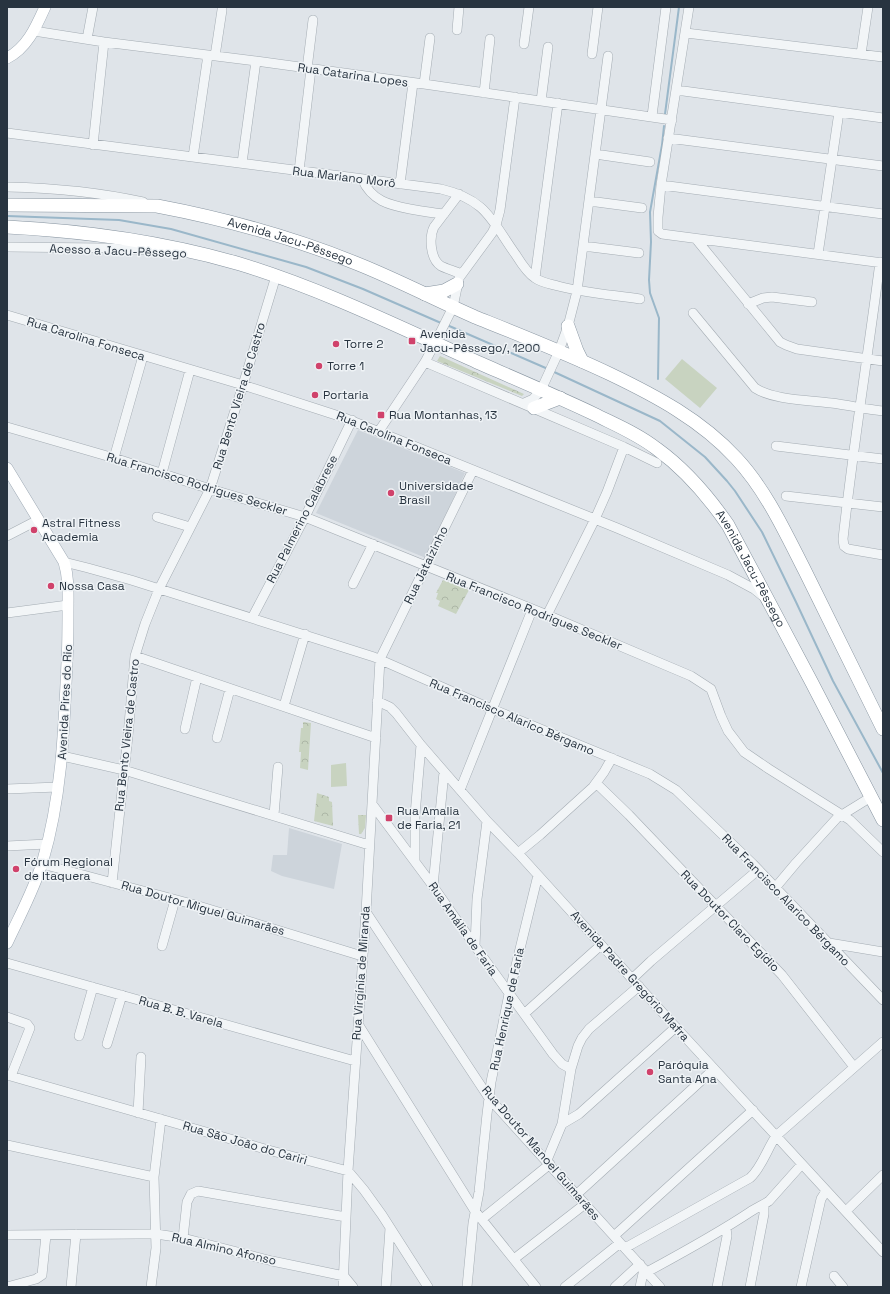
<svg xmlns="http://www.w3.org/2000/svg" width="890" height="1294" font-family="'Space Grotesk',sans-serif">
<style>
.built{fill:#cdd4db}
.park{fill:url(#park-crowns)}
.garden{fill:#c8d3c0}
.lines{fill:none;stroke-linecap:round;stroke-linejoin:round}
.stream{stroke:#9ab7c9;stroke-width:2}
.minor-casing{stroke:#a4acb3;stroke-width:10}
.major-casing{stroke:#9faab5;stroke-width:12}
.highway-casing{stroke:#8794a0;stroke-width:14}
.minor{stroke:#f2f5f7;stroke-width:9}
.major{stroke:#fff;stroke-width:11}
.highway{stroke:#fff;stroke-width:13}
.poi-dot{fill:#d0426b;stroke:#eff3f6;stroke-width:1.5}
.labels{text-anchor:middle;stroke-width:3;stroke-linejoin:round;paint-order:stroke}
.street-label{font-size:12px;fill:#283440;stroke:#eff3f6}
.poi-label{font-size:12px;fill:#283440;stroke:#eff3f6;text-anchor:start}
</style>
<defs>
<pattern id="park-crowns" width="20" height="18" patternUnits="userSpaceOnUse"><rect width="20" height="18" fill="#c8d3c0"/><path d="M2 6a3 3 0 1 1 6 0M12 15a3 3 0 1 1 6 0" fill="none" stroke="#acb6a6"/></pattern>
</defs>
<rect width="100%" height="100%" fill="#dfe4e9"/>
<path class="built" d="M358,430L465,473L426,558L316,513Z
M289,828L342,844L334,889L282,876L271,871L273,855H287Z"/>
<path class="park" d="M440,356L524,394L522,396L437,361Z
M443,580L469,590L456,614L438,606L440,601L436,599L438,593H436Z
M303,722L311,723L308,770L300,768L301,752H299L301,728H303Z
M317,793L329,797V801L332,802L333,826L314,821Z
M358,815H366L365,828L361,834H359Z"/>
<path class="garden" d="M682,359L717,388L700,408L665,379Z
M346,763L347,786L331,787V765Z"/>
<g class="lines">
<path class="stream" d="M665,114L679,7
M7,216L119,220L171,229L306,267L363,289L441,323
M447,325L548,369
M552,371L660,421L705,457L727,481L735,491L762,532L796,602L833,681L883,773
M658,379L659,318L650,293L649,280L651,242L650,212L662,145L664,126"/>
<g class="minor-casing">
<path id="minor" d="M689,7L661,185L658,217V231L662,234L883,263
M457,30L459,7
M34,31L104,42L256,61L424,84L672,120
M686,33L883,57
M87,39L93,7
M524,44L529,7
M592,54L598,7
M861,54L868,7
M215,56L222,10
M307,69L313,20
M424,84L430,38
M676,90L883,118
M484,93L490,39
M541,101L548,47
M652,116L666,7
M7,133L441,189C487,200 491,220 516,255C521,263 527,273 535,278C542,283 551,284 558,286C585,293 613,295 640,299
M668,138L883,166
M93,145L104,42
M595,154L650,162
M193,157L208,55
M242,163L256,61
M299,171L311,69
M362,179C372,201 389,205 410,209C421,211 433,213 444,214
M400,184L413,83
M661,185L883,214
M7,187C53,188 98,192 143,202
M459,194L434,227C429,237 430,259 441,266C447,269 455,271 461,274
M589,201L642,208
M696,239L780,342L786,345L797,349L883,361
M583,246L639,253
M7,247L105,248L165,251
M818,254L839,112
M880,262C868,355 853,447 843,539L844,546L848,549L883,555
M535,278L558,103
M748,304L763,298L772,297L812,302
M693,313L755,388C773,400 809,400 831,403C848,405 865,409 883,411
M7,315L243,385L342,417L617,528L728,575L754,589L765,598
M425,362L624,447L657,463
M524,403L533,399L541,390L559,351L568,326L577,291L608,56
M7,427L114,458L210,489L305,517L547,615L691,676L711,689L721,716L728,731L744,752L769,769L850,820L883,852
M379,431L425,362L435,343L453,307L459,278L492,233L496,225L500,210L515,97
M776,446L883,459
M114,458L143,356
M162,473L190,370
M786,496L883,507
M157,517L190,527
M7,536L38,520
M64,562L88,568L131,580L374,657L492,709L650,774L676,790L753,864L883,1000
M353,584L373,544
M7,613L68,605
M547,615L595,519L607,492L624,447
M252,618L305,517L352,420
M135,656L376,738
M377,701L390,707L396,713L421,745L487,821L518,853L672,1023L883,1252
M284,706L305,634
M185,729L197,677
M217,738L230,689
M62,756L124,770L369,845
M596,783L629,815L782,975L854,1067
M7,789L58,787
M460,790L532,610
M372,804L433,886L475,946L553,1054L562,1064L571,1069
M274,815L278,767
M7,846L47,844
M518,853L540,835L593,787L604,772L612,758
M415,860V815L421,745
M42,864L192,904L362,956
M112,883L128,736L135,656L145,624L159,589L210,489L243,385L276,276
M433,886L444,772
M775,888L796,863L837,818L871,797
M366,912L489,1098L660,1287
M829,943L883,952
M162,946L175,900
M475,946L477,899L487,821
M7,963L355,1061
M632,979L651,961L758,870
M524,1014L601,945
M7,1017L27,1024L30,1028L11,1076
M358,1024L475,1211L536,1287
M79,1036L93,987
M107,1044L122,995
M7,1075L272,1151L348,1171L364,1190L382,1215L428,1287
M138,1113L141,1057
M562,1124L579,1114L676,1027
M7,1145L154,1177
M547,1160L562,1124L571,1069L578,1046L582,1038L589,1029L639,986
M577,1194L714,1069
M846,1211L883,1175
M482,1219L550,1164
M7,1235L139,1234H156L183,1238L272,1261L344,1276L353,1287
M614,1236L753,1110
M183,1238L187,1202L191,1194L198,1191L346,1217
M625,1248L750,1178C762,1167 767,1149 776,1136L883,1042
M514,1259L585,1204
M647,1272C682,1253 717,1234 750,1212C756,1208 763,1205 769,1201L802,1164
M834,1276L843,1287
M7,1287L36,1279L42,1275L46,1235
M71,1287L76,1234
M151,1287L156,1248L154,1177L161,1119
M343,1287L348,1171L366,912L380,659L473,470
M386,1287L390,1228
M467,1287L473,1223L479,1192L487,1114L491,1082L509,994L538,875
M565,1287L620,1243
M615,1287L640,1264
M640,1287L644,1269
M717,1287L727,1236L726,1228
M750,1287L764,1214V1204
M801,1287L821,1199L826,1191"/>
</g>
<g class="major-casing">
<path id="major" d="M7,58C27,48 36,27 45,7
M7,468L64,562C69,578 68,594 68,610C68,627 68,645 67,662C64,728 62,796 43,860C35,888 19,917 7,943"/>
</g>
<g class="highway-casing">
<g id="highway">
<path id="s1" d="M7,205L157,206C226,219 294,238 358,264C398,280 436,300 475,317C520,335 566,353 610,374C656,396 701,420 736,458C766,490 785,532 805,571C831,623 857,676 883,729"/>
<path id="s2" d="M7,227C86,231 164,242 240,264C322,289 399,327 477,362C516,379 556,396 594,414C616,425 638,434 657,449C686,470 708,496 728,525L812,683L883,820"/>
<path d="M425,294L444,291L457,284"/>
<path d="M568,326L577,351L582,361"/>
<path d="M534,408L560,398"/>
</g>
</g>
<use href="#minor" class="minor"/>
<use href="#major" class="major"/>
<use href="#highway" class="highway"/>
</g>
<g class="poi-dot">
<rect x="408" y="337" width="8" height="8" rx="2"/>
<circle cx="336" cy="344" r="4"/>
<circle cx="319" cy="366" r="4"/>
<circle cx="315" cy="395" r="4"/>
<rect x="377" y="411" width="8" height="8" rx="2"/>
<circle cx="391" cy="493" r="4"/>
<circle cx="34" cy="530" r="4"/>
<circle cx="51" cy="586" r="4"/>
<rect x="385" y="814" width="8" height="8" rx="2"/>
<circle cx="16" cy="869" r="4"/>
<circle cx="650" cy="1072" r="4"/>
</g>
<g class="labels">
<g class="street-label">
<text transform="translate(353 75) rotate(8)" y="4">Rua Catarina Lopes</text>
<text transform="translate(344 177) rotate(7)" y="4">Rua Mariano Morô</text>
<text dy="4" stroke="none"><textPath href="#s1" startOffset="288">Avenida Jacu-Pêssego</textPath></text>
<text transform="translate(118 251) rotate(2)" y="4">Acesso a Jacu-Pêssego</text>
<text transform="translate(86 339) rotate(17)" y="4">Rua Carolina Fonseca</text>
<text transform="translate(239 396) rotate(-73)" y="4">Rua Bento Vieira de Castro</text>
<text transform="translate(394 438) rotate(22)" y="4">Rua Carolina Fonseca</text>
<text transform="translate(197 484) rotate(17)" y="4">Rua Francisco Rodrigues Seckler</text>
<text transform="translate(302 519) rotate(-63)" y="4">Rua Palmerino Calabrese</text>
<text transform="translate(426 565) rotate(-64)" y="4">Rua Jataizinho</text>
<text dy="4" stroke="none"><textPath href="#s2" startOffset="847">Avenida Jacu-Pêssego</textPath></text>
<text transform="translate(534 611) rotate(22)" y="4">Rua Francisco Rodrigues Seckler</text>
<text transform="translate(65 702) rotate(-87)" y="4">Avenida Pires do Rio</text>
<text transform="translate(512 717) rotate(23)" y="4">Rua Francisco Alarico Bérgamo</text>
<text transform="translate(127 735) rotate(-84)" y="4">Rua Bento Vieira de Castro</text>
<text transform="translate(786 900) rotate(46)" y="4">Rua Francisco Alarico Bérgamo</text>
<text transform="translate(203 908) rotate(16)" y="4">Rua Doutor Miguel Guimarães</text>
<text transform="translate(730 921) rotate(46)" y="4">Rua Doutor Claro Egídio</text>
<text transform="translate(463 929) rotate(55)" y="4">Rua Amália de Faria</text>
<text transform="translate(361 973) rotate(-86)" y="4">Rua Virgínia de Miranda</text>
<text transform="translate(630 976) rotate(48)" y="4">Avenida Padre Gregório Mafra</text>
<text transform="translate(507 1009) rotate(-78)" y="4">Rua Henrique de Faria</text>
<text transform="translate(181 1012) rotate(16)" y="4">Rua B. B. Varela</text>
<text transform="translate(245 1143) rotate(16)" y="4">Rua São João do Cariri</text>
<text transform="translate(541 1153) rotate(49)" y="4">Rua Doutor Manoel Guimarães</text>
<text transform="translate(224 1249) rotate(13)" y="4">Rua Almino Afonso</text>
</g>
<g class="poi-label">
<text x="420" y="338">Avenida<tspan x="420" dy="14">Jacu-Pêssego/, 1200</tspan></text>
<text x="344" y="348">Torre 2</text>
<text x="327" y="370">Torre 1</text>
<text x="323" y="399">Portaria</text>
<text x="389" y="419">Rua Montanhas, 13</text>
<text x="399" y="490">Universidade<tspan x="399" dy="14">Brasil</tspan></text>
<text x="42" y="527">Astral Fitness<tspan x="42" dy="14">Academia</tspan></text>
<text x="59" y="590">Nossa Casa</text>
<text x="397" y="815">Rua Amalia<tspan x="397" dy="14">de Faria, 21</tspan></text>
<text x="24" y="866">Fórum Regional<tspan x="24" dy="14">de Itaquera</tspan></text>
<text x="658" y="1069">Paróquia<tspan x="658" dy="14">Santa Ana</tspan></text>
</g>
</g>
<rect width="890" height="1294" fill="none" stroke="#283440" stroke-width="16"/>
</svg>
